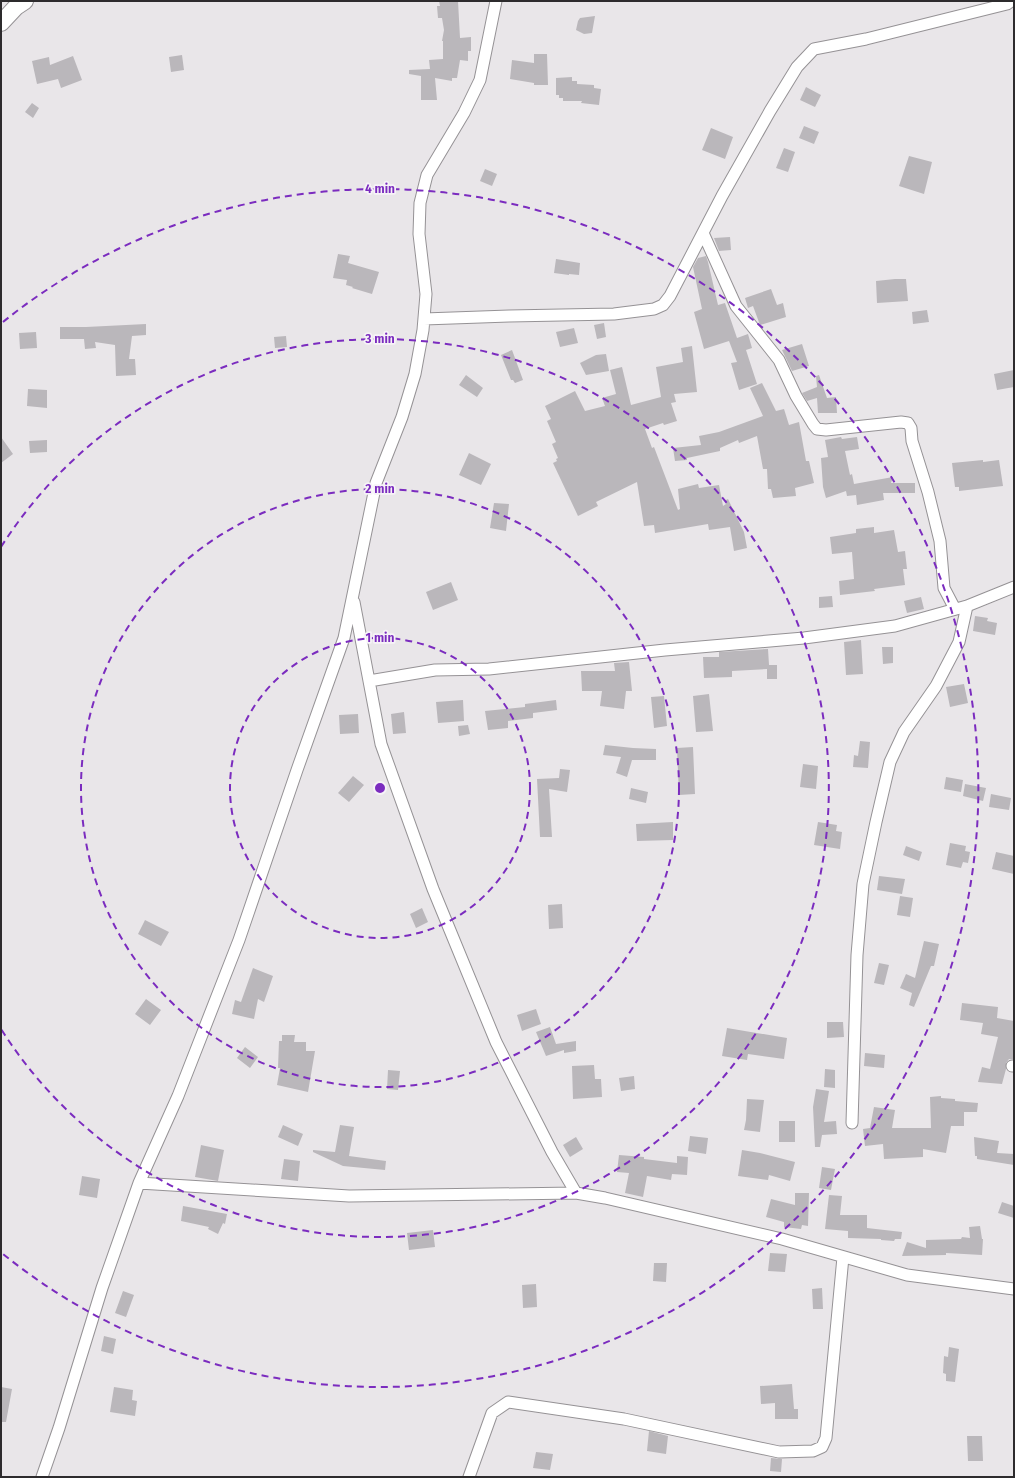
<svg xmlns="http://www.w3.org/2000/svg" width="1015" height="1478" font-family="'Fira Sans',sans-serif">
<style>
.building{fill:#bab7bb}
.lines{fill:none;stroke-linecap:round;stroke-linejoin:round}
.street-casing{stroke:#959295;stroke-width:13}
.secondary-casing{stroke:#959295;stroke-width:18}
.street{stroke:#fff;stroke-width:11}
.secondary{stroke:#fff;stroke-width:16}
.ring{fill:none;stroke:#7b2cbf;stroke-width:2;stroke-dasharray:7 5}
.centre{fill:#7b2cbf;stroke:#f6f3f7;stroke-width:2}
.ring-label{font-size:12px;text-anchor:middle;font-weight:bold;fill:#7b2cbf;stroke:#f6f3f7;stroke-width:3.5;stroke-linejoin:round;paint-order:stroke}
</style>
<rect width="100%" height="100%" fill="#e9e6e9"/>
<path class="building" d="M439,1H458L460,38L471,37V51H468V61L460,60L457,78H452V81L435,78L437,100H421V76L409,74V70L430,69L429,60L443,59V41H442L444,30L442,18H438L437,6H440Z
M595,16L592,33L584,34L576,30L578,21L580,18Z
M534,54H547L548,85H534V83L510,79L512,60L534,63Z
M182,55L184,70L171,72L169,57Z
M73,56L82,80L61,88L58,79L37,84L32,61L49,57L50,65Z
M572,77V81H577V84L594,85V88L601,89L599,105L581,103L582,101H563V98H559V95H556V78Z
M806,87L821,95L815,107L800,100Z
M32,103L39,108L33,118L25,112Z
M804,126L819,132L814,144L799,138Z
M711,128L733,137L725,159L702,150Z
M784,148L795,152L788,172L776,168Z
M909,156L932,162L924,194L899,186Z
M485,169L497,174L492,186L480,181Z
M730,237L731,250L719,251L714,238Z
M338,254L350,256L348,263L379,272L372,294L352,288L353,287L346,285L347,280L333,278Z
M706,256L708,262L718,305L725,303L737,338L748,334L752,348L746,350L757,384L739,390L731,363L737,362L729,341L704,349L694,312L702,309L693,267L698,258Z
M556,259L580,263L579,275L569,274V275L554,273Z
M895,279H906L908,301L877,303L876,281Z
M771,289L777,305L783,303L786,317L760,325L753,306L748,308L745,298Z
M927,310L929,322L913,324L912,312Z
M604,323L606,337L597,339L594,325Z
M146,324V335L132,336L129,359H135L136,375L116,376L115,345L95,342L96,348L85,349L84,339H60V327H86Z
M574,328L578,343L560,347L556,332Z
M36,332L37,348L20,349L19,333Z
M286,336L287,347L275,348L274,337Z
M802,344L809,366L792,371L782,350Z
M692,346L697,392L674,394L676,402L671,403L677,421L664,425L663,423L645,429L652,448L654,447L678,510L680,509L678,489L698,484L699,488L719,485L723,506L726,504V500L728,499L744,532L747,548L734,551L730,527L709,530L708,524L655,533L654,525L644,526L637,482L596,502L598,506L578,516L553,463L557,461L556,459L558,458L552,444L556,442L547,421L551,419L545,406L575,391L585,411L605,406L602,398L616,394L610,370L622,367L631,405L661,397L656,367L683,362L681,348Z
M512,350L523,380L515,383L513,380H511L501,355Z
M606,354L609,371L586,375L580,363L596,355Z
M1014,370V387L997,390L994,374Z
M466,375L483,388L477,397L459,385Z
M819,375L827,398L836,397L837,413H818L817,398L807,401L802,393L817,387L816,376Z
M762,383L776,411L784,409L789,425L799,422L806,461H809L814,483L795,488L796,496L773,498L771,489H768L767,469H763L757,436L739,443L738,440L720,448V451L687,458V460L675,461L673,448L701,445L699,436L719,432L763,416L750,388Z
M28,389L47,390V408L27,406Z
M1,437L13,454L1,463Z
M841,437L842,439L857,437L859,449L845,451L850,475L852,474L854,484L893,477L891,483H915V493H883L884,500L857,505L856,495L847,496L846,491L826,498L823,487L821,458L828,457L825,440Z
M47,440V452L30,453L29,441Z
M469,453L491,464L481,485L459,475Z
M983,460V462L999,460L1003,486L959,491V487H955L952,463Z
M494,503L509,504L506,531L490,528Z
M874,527V533L894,530L898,552L905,551L907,569H903L905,585L874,589L875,591L840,595L839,581L854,579L852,552L832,554L830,537L856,533V529Z
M451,582L458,600L433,610L426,592Z
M832,596L833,607L819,608V597Z
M921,597L924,609L907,613L904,601Z
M975,616L988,618L987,621L997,623L995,635L973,631Z
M861,640L863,674L846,675L844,642Z
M882,647H893V663L883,664Z
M768,649L769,665H777V679H767V669L732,671V677L704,678L703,657H719V652Z
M629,662L632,691H626L624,709L600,706L602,691H582L581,671H615L614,663Z
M964,684L968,703L950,707L946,687Z
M709,694L713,731L696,732L693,696Z
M664,696L667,726L654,728L651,697Z
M463,700L464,721L438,723L436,702Z
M556,700L557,710L533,713V718L508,721V728L488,730L485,711L525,707V704Z
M404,712L406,733L393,734L391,714Z
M358,714L359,733L340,734L339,715Z
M468,725L470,734L459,736L458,726Z
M860,741L870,742L868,768L853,767L854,755L858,756Z
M605,745L633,748L656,749V760H632L627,777L616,773L621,757L603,755Z
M693,747L695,794L679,795L677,748Z
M803,764L818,766L816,789L800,787Z
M560,769L570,770L567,792L549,789L552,837H540L537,779L559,778Z
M353,776L364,785L349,802L338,793Z
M946,777L963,780L961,792L944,789Z
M965,784L986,788L983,801L963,796Z
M631,788L648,792L646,803L629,799Z
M991,794L1011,798L1009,810L989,807Z
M673,822V840L637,841L636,824Z
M818,822L837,825L836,831L842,832L840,849L814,845Z
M950,843L966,846L965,851L970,852L968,863L963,862L961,868L946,865Z
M906,846L922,852L919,861L903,855Z
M996,852L1014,856V874L992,869Z
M879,876L905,879L902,894L877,890Z
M900,896L913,898L910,917L897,915Z
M562,904L563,928L549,929L548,905Z
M422,908L428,922L416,928L410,914Z
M145,920L169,932L161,946L138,934Z
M924,941L939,944L934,966H931L914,1007L909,1005L912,993L900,988L906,974L915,978Z
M879,963L889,965L884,985L874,983Z
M253,968L273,976L264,1002L258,999L254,1019L232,1014L235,1000L241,1002Z
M146,999L161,1010L150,1025L135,1014Z
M962,1003L998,1007L997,1018L1014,1021V1059H1009L1006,1063V1069L1002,1084L978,1082L982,1067L990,1069L998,1037L981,1034L983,1023L960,1020Z
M536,1009L541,1024L522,1031L517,1015Z
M827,1022H843L844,1037L827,1038Z
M550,1027L556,1044L576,1041V1051L564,1053V1050L546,1056L536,1032Z
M727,1028L787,1038L784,1059L748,1054L747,1060L722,1056Z
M282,1035H295L294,1042H306V1051H315L308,1092L277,1085L280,1068H278L279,1041H282Z
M245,1047L258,1057L250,1068L237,1058Z
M865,1053L885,1055L884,1068L864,1066Z
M594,1065L595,1079H601L602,1097L573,1099L572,1066Z
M825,1069L835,1070V1088L824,1087Z
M388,1070L400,1071L398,1090L387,1089Z
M634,1076L635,1089L621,1091L619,1078Z
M816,1089L829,1091L824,1122L836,1121L837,1134L822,1135L820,1147H815L813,1107Z
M941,1096V1098L955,1099V1101L978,1103L977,1112H964V1126H951L946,1153L923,1149V1157L884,1159L883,1144L865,1146L863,1129L870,1128L874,1107L895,1110L892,1128H931L930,1097Z
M747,1099L764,1100L760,1132L744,1130L746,1120Z
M779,1121H795V1142H779Z
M283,1125L303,1134L298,1146L278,1137Z
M340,1125L354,1127L349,1156L386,1161L385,1170L343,1166L313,1152V1150L335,1152Z
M690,1136L708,1138L706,1154L688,1151Z
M576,1137L583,1149L570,1157L563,1145Z
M974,1137L999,1141L997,1153L1014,1154V1165L977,1159V1156H975Z
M201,1145L224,1150L218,1181L195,1177Z
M742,1150L760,1153L795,1162L790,1181L769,1175L768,1180L738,1176Z
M619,1155L644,1157V1159L677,1163V1156L688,1157L687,1175L672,1174L671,1180L647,1176L643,1197L625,1193L629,1173L617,1172Z
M284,1159L300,1161L298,1181L281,1179Z
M822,1167L835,1169L831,1190L819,1188Z
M82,1176L100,1179L97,1198L79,1195Z
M795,1193H809L808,1226L802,1225L801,1229L784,1227V1222L766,1217L771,1199L795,1205Z
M829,1195L842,1196L840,1215H867V1228L902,1232L901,1239H895L894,1241L881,1240V1239L848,1238V1231L825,1229Z
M1002,1202L1014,1206V1218L998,1213Z
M183,1206L227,1214L225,1224L223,1223L218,1234L208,1229L209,1227L181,1221Z
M980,1226L982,1239H983L982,1255L946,1253V1255L902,1256L907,1242L926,1248V1240L961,1239L962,1237L970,1238L969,1227Z
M433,1230L435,1247L409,1250L407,1233Z
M770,1253L787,1254L785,1272L768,1271Z
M654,1263H667L666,1282L653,1281Z
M536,1284L537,1307L523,1308L522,1285Z
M822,1288L823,1309H813L812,1289Z
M123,1291L134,1295L126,1317L115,1313Z
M104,1336L116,1339L113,1354L101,1351Z
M949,1347L959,1349L955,1382L946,1381V1374L943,1373L944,1356L948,1357Z
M792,1384L794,1409H798V1419H775V1403L761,1404L760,1386Z
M1,1387L12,1389L6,1422H1Z
M114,1387L133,1390L132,1400L137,1401L135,1416L110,1412Z
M649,1431L668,1436L666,1454L647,1451Z
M967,1436H982L983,1461H968Z
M536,1452L553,1454L550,1470L533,1468Z
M771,1458L782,1459L781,1472L770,1471Z"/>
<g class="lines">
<g class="street-casing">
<path id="street" d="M703,233L736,306L779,360L796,396L813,424L817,429L826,430L901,422L908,423L911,428L912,441L928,492L940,541L944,588L955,609
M424,319L509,316L614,314L654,309L663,305L670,296L722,196L770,111L797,67L814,49L866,39L1007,4L1011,1
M354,602L381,744L433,889L496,1042L552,1152L576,1193
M369,681L435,670L489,669L665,650L804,638L895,626L967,606L1014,587
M1012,1066H1014
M852,1123L857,955L863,884L876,822L890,762L904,732L936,686L959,642L967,606
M139,1183L349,1196L576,1193L605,1198L782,1239L907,1275L1014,1289
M42,1477L59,1428L102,1288L139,1183L178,1096L239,940L297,770L344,638L376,483L402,417L415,374L423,330L426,294L419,234L420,203L427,175L464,113L480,80L496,1
M469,1477L492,1413L508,1402L624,1419L779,1452L813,1451L822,1447L826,1438L843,1257"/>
</g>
<g class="secondary-casing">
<path id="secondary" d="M1,23L16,7L25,1"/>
</g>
<use href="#street" class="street"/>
<use href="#secondary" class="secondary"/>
</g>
<g class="ring">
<circle cx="380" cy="788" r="150"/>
<circle cx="380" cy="788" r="299"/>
<path d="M1 547A449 449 0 1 1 1 1029"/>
<path d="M3 322A599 599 0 1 1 3 1254"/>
</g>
<circle cx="380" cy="788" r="6" class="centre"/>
<g class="ring-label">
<text x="380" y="193">4 min</text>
<text x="380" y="343">3 min</text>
<text x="380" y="493">2 min</text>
<text x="380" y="642">1 min</text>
</g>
<rect width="1015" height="1478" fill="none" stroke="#2d2b2d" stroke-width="4"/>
</svg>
